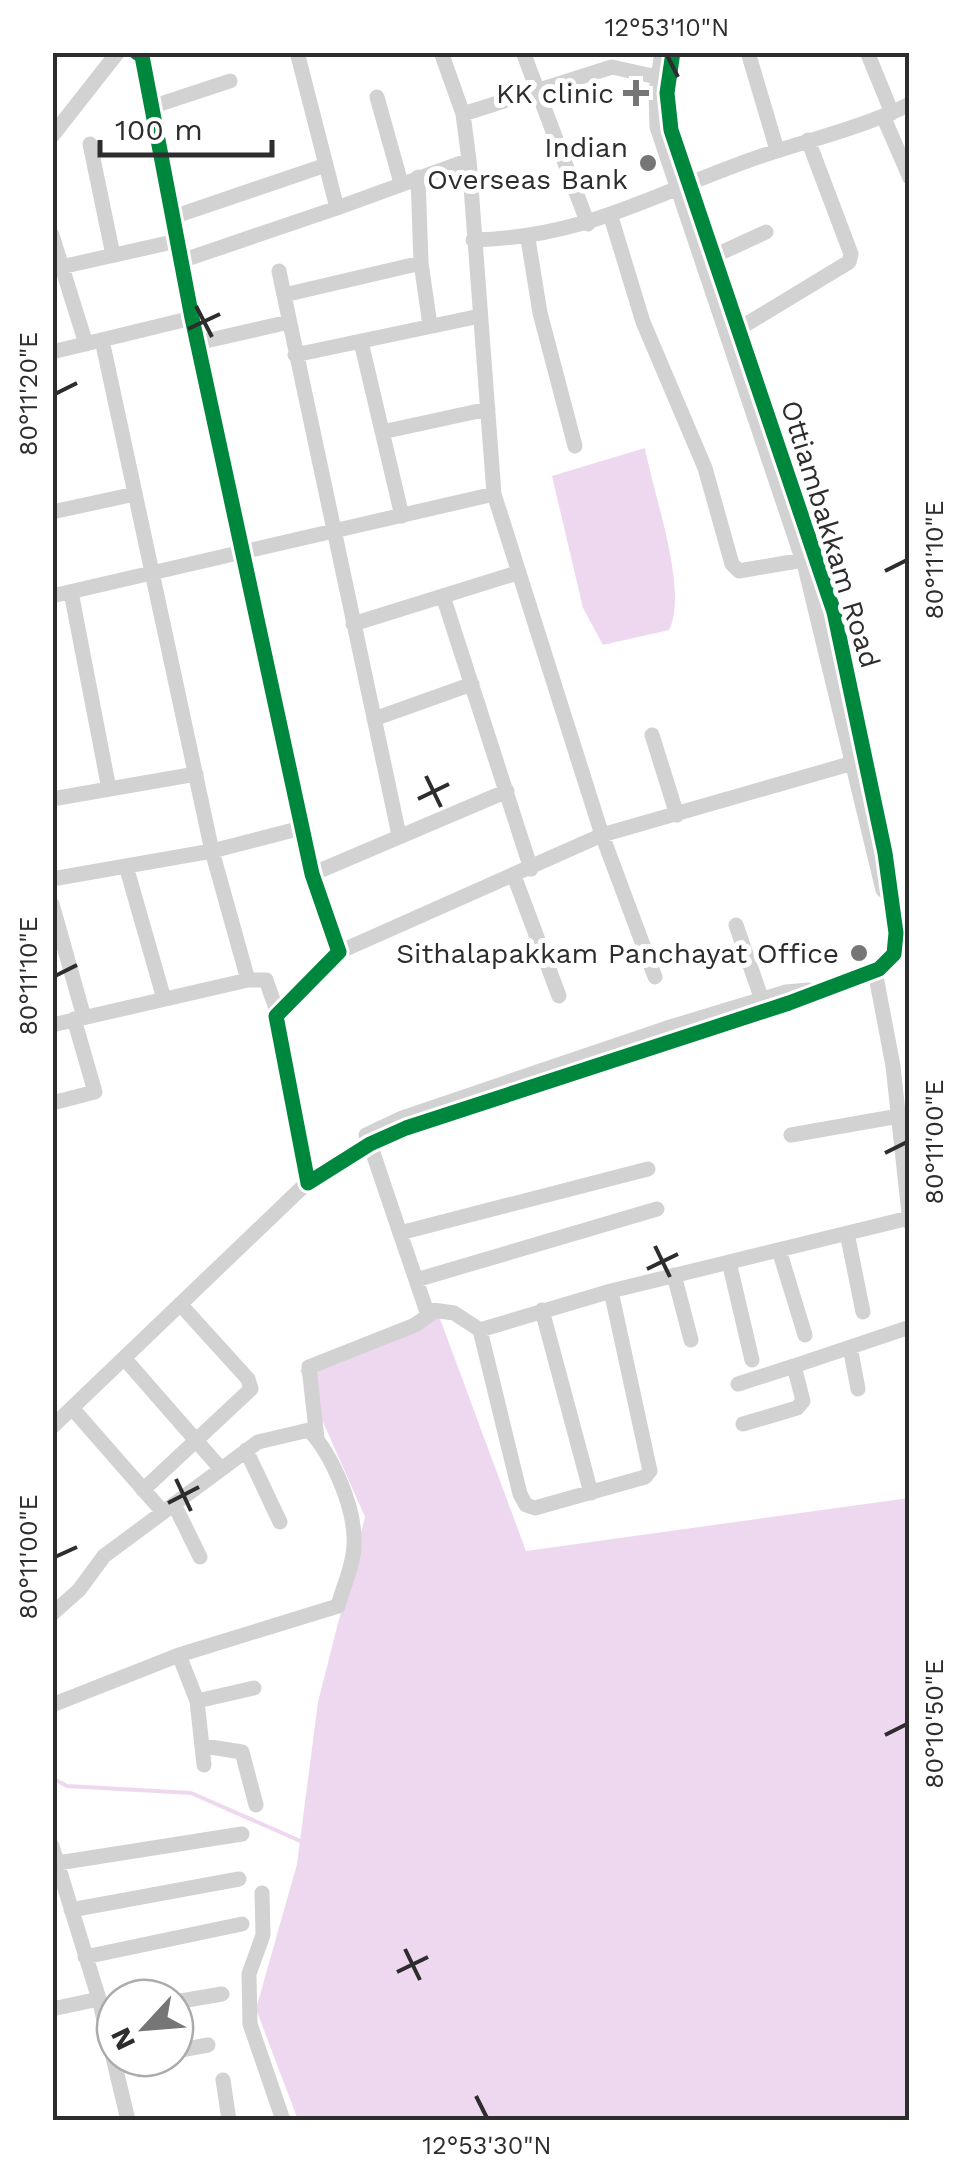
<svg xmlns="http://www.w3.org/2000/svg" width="962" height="2173" font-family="'Work Sans',sans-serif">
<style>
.water{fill:#eed8f0}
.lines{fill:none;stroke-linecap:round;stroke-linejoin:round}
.stream{stroke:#eed8f0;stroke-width:4}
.minor{stroke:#d2d2d2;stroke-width:15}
.cycleway-casing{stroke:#fff;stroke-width:21}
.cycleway{stroke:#00873e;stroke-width:15}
.ticks{fill:none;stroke:#2d2d2d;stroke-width:4}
.poi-dot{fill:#767676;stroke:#fff;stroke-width:4}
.labels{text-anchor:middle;stroke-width:10;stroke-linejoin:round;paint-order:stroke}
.poi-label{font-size:28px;fill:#2d2d2d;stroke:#fff;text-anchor:end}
.street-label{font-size:28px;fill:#2d2d2d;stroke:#fff}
.neatline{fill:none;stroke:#2d2d2d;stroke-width:4}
.ticks-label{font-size:25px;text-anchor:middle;fill:#2d2d2d}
</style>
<rect width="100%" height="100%" fill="#fff"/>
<path class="water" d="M645,448C653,493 689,591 669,630L603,645L583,608L552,476Z
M439,1316L526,1551L909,1498V2120H298L256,2009L297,1864L318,1702L365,1517L300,1370Z"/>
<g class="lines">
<path class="stream" d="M52,1778L67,1786L191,1793L305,1843"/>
<path class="minor" d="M136,52L142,56L192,318L312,874L339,952L276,1016L308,1183
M297,52L337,208L469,160
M441,52L463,114L469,160L494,494L602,835L655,977
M523,52L588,224
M662,52L656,91L657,127L805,567L883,890
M748,52L777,150
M867,52L892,113
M377,97L401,183
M151,107L230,81
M463,114L612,67L666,79
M883,116L910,178
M52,136L118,52
M90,144L113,255
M173,217L326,165
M611,217L643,322L705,468L732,564L739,571L803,560
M52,235L86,344
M528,239L540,313L575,446
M473,240C585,237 649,196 750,160C803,141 860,129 910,104
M716,255L766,232
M181,261L337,208
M421,263L430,325
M52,269L177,241
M279,271L284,295
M740,328L849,262L851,254L808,140
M102,340L212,851L248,980
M361,342L402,516
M197,343L289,322
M52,352L192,318
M295,355L480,316
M382,432L488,409
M52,512L135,494
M71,592L109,789
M52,596L494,494
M443,596L531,869
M353,624L517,573
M374,719L472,684
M652,735L677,815
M52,799L196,774
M399,835L284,295L421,263L418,177
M126,866L164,999
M312,874L507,791
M514,876L559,996
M52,879L212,851L305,827
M52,904L84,1017
M736,925L762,1000
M907,928L910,934
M339,952L602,835L853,763
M875,971L893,1066L910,1223
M52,1025L248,980H266L278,1014
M52,1103L95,1092L74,1019
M366,1135L402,1118L667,1028L786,992L809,990
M791,1135L899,1116
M370,1144L400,1233
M308,1183L370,1144L406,1128L789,1003L879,969L894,954L896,933L885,853L834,612L671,130L667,93L673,52
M847,1233L863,1312
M779,1250L805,1335
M729,1262L752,1360
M674,1275L691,1340
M416,1280L657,1209
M611,1291L650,1471L645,1477L535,1508L526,1505L520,1494L480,1330L611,1291L909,1218
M542,1310L591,1493
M480,1330L454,1313L426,1309L400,1233L648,1169
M850,1347L858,1389
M124,1358L221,1469
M794,1366L910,1327
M738,1384L794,1366L803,1401L797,1408L743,1424
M72,1408L163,1512
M52,1427L313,1177
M317,1439L309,1367L415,1325L432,1313
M246,1450L280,1522
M143,1490L251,1389L248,1379L180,1304
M174,1504L200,1557
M52,1614L79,1590L104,1556L258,1442L309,1430C333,1456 356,1510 354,1545C354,1564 343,1587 338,1606L179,1655L52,1705
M179,1655L197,1701L204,1765
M197,1701L254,1688
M204,1746L242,1752L256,1805
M52,1846L99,1999L128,2120
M58,1863L242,1834
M262,1893L263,1935L249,1974L250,2024L283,2120
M71,1910L239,1879
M85,1957L242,1924
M175,2002L222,1994
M52,2009L99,1999
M175,2051L208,2045
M223,2080L229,2120"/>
<g class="cycleway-casing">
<path id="cycleway" d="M136,52L142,56L192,318L312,874L339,952L276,1016L308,1183L370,1144L406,1128L789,1003L879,969L894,954L896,933L885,853L834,612L671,130L667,93L673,52"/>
</g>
<use href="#cycleway" class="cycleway"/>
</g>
<path class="ticks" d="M667,55L678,77M196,306L212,337M188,329L220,314M55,394L77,383M885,571L907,560M426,776L441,807M418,799L449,784M55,976L77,965M885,1153L907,1142M655,1246L670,1277M647,1269L678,1254M176,1479L191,1511M168,1503L199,1487M55,1557L77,1547M885,1735L907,1724M405,1949L420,1980M397,1972L428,1957M476,2096L487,2118"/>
<g class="poi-dot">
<path d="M631 78h10v10h10v10h-10v10h-10v-10h-10v-10h10z"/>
<circle cx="648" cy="163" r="10"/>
<circle cx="859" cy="953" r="10"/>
</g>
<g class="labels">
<g class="poi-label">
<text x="614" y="103">KK clinic</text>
<text x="628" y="157">Indian<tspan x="628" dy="32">Overseas Bank</tspan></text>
<text x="839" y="963">Sithalapakkam Panchayat Office</text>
</g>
<g class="street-label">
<text transform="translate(831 534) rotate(73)" y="10">Ottiambakkam Road</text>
</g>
</g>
<rect width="962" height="2173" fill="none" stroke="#ffffff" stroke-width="110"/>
<g transform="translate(145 2028) rotate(244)"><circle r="48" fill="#ffffff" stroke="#ababab" stroke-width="2.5"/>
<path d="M0-8L18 38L0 25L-18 38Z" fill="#767676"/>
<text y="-15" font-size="28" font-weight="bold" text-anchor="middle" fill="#2d2d2d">N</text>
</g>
<path d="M100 140v15h172v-15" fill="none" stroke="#2d2d2d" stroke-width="5"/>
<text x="115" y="140" font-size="30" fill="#2d2d2d" stroke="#ffffff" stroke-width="8" paint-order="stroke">100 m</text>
<rect x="55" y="55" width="852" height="2063" class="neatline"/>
<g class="ticks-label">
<text x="667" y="36">12°53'10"N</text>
<text transform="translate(28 394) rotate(-90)" y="9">80°11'20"E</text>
<text transform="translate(934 560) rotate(-90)" y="9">80°11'10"E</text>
<text transform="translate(28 976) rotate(-90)" y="9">80°11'10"E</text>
<text transform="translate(934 1142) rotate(-90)" y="9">80°11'00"E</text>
<text transform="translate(28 1557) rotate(-90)" y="9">80°11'00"E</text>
<text transform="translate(934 1724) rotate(-90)" y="9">80°10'50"E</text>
<text x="487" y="2154">12°53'30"N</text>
</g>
</svg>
